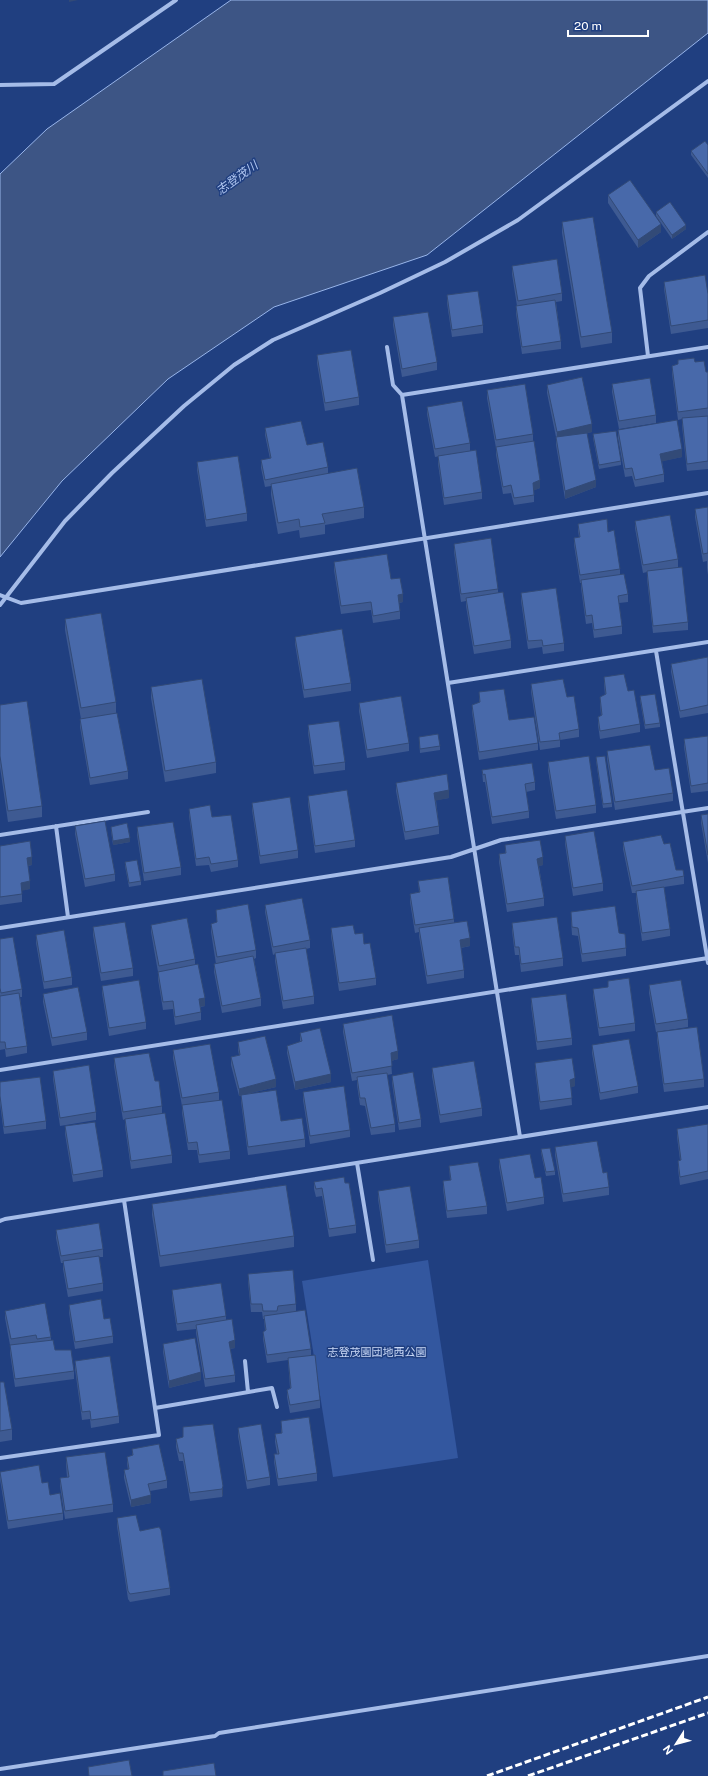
<svg xmlns="http://www.w3.org/2000/svg" width="708" height="1776" font-family="'Public Sans','Noto Sans JP',sans-serif">
<style>
.green{fill:#33579f}
.water{fill:#3d5585;stroke:#98b5ea}
.lines{fill:none;stroke-linecap:round;stroke-linejoin:round}
.minor{stroke:#a5bce8;stroke-width:4}
.rail{stroke:#fff;stroke-width:3;stroke-dasharray:7 3;stroke-linecap:butt}
.wall{fill:#3e5a92}
.shaded-wall{fill:#324a77}
.building{fill:#4869aa;stroke:#324a77}
.labels{text-anchor:middle;stroke-width:3;stroke-linejoin:round;paint-order:stroke}
.park-label{font-size:11px;fill:#c9d8f6;stroke:#203f80}
.water-label{font-size:12px;font-style:italic;fill:#b0c6f0;stroke:#203f80}
</style>
<rect width="100%" height="100%" fill="#203f80"/>
<path class="green" d="M428,1260L458,1458L333,1477L302,1281Z"/>
<path class="water" d="M231,0H708V33L427,255L274,307L168,379L62,481L0,557V174L47,129Z"/>
<g class="lines">
<path class="minor" d="M0,85L54,84L176,0
M387,347L393,385L402,395L520,1137
M648,356L640,288L649,276L708,232
M402,395L708,347
M0,595L21,603L708,493
M0,605L65,521L112,473L184,406L234,365L273,340L380,293L445,262L518,220L708,81
M656,651L708,963
M448,683L708,642
M56,826L68,917
M0,835L148,812
M0,928L451,857L501,840L708,808
M0,1070L708,958
M357,1163L373,1260
M0,1221L5,1219L708,1107
M245,1361L248,1392
M155,1408L272,1388L277,1407
M0,1458L159,1435L124,1200
M0,1769L215,1736L219,1733L708,1656"/>
<path class="rail" d="M487,1776L708,1697
M528,1776L708,1713"/>
</g>
<path class="wall" d="M708,145V178L691,155V151Z
M608,195L661,232L638,248L608,203Z
M656,212L686,229L672,239L656,216Z
M562,222L612,332V343L581,348L562,233Z
M512,266L562,293V301L556,302L561,341V349L522,354L516,314V306H517L512,274Z
M664,282L708,294V328L671,334L664,289Z
M447,295L483,325V333L452,337L447,303Z
M393,317L437,362V370L402,377L393,325Z
M317,355L359,397V405L325,411L317,363Z
M678,360L706,372H708V469L687,471L682,426V419L678,420L672,374V366L678,364Z
M612,384L656,415V423L619,429L612,392Z
M547,385L592,432L587,433L596,487L565,499L556,445V437L547,393Z
M487,390L533,434V441L540,488L534,490V502L514,505L511,493L503,494L496,455V448L487,398Z
M427,407L470,443V451L435,457L427,414Z
M265,428L307,445L328,467V473L364,507V518L325,525V534L300,538L299,530L278,534L271,495V486L265,487L261,468V460L270,459L265,435Z
M618,430L682,457L662,461L664,474V482L635,487L632,476L625,477L618,438Z
M593,434L621,461V465L599,469L593,438Z
M438,456L482,492V499L444,505L438,464Z
M197,462L247,513V521L206,527L197,470Z
M708,507V575L707,568V561L703,562L695,517V509Z
M635,521L678,559V567L669,569L688,622V630L653,633L647,579V572L643,573L635,528Z
M578,524L608,532L620,569V575L628,594V602L619,603L622,626V634L594,638L592,623L586,624L581,588V583H580L574,545V538L579,537L578,531Z
M454,544L498,589V593L511,640V648L474,654L466,606V601L461,602L454,552Z
M334,562L391,579L403,602L399,603L400,611V619L373,623L371,610L341,614L334,570Z
M521,593L564,643V651L543,654L542,647L528,649L521,601Z
M65,619L116,702V713L128,771V779L90,785L80,727V719H81L65,630Z
M295,637L351,683V691L304,698L295,644Z
M708,657V713L680,718L671,672V664Z
M604,677L628,691L640,724V732L600,739L598,725V717L601,716L600,704V697L605,695L604,685Z
M531,684L567,697L579,729V737L560,740V747L540,750L531,692Z
M151,687L216,762V773L165,782L151,698Z
M479,692L509,720L538,743V750L479,760L472,712V705L479,703Z
M640,696L660,723V727L645,729L640,700Z
M359,703L409,743V751L367,758L359,711Z
M0,705L42,806V817L8,822L0,767Z
M308,725L345,762V770L314,774L308,733Z
M708,736V791L691,793L684,747V739Z
M419,737L440,746V750L420,753Z
M607,751L655,770L673,793V801L615,810L607,759Z
M596,757L612,803V807L603,808L596,761Z
M548,762L596,805V813L556,819L548,770Z
M482,770L535,782V790L526,792L529,811V818L492,824L485,782H483Z
M396,783L449,798L436,800L439,826V834L405,840L396,791Z
M308,796L355,840V847L315,853L308,804Z
M252,803L298,850V858L260,864L252,810Z
M189,809L212,817L238,860V867L211,872L209,865L196,866L189,816Z
M708,814V863L701,823V815Z
M75,826L115,874V881L85,887L75,834Z
M111,827L130,842L113,845L111,831Z
M137,827L181,867V875L144,881L137,835Z
M565,836L603,883V891L573,896L565,844Z
M623,842L664,844L676,870L684,876V884L664,887L670,929V936L642,941L636,899V893H632L623,849Z
M505,845L543,865L539,866L544,898V906L507,912L499,862V854L505,853Z
M0,846L32,865L28,866L30,889L22,890V902L0,905Z
M125,862L141,881V885L129,887L125,866Z
M418,881L454,919V923L470,946L461,948L464,970V978L427,984L419,936V932L415,933L410,902V894L419,892Z
M265,905L310,940V948L306,949L314,996V1004L283,1009L275,961V954L273,955L265,912Z
M216,910L256,950V958L254,959L261,998V1006L222,1013L214,972V964H216L211,932V924L217,923Z
M571,912L619,933L626,948V956L582,962L578,936L572,935L571,920Z
M512,923L563,958V966L521,972L519,955H515L512,931Z
M151,925L195,959V965L205,1006L201,1007V1020L175,1025L173,1009L163,1010L158,979V972L151,932Z
M93,927L133,968V976L101,981L93,935Z
M331,928L355,934L364,944L376,978V985L339,991L331,936Z
M36,935L72,977V985L44,989L36,943Z
M0,939L22,989V997H20L27,1046V1053L6,1057L5,1049L0,1050Z
M649,985L688,1019V1027L656,1032L649,993Z
M102,986L146,1022V1029L109,1036L102,993Z
M593,989L635,1023V1031L599,1036L593,996Z
M43,994L87,1032V1040L52,1046L43,1002Z
M531,998L572,1038V1045L537,1050L531,1006Z
M343,1024L398,1059L391,1061L392,1074L387,1075L395,1124V1132L371,1135L365,1106L360,1105L357,1085V1080L352,1081L343,1032Z
M657,1032L704,1079V1087L664,1092L657,1040Z
M300,1033L331,1082L295,1090L287,1053V1046L300,1042Z
M238,1042L276,1087L251,1093L281,1121L305,1139V1147L248,1155L241,1102V1096H239L231,1065V1057L239,1055L238,1050Z
M592,1045L638,1086V1093L600,1100L592,1053Z
M173,1050L219,1092V1100L230,1151V1159L199,1163L197,1150H188L182,1113V1106L173,1058Z
M114,1058L155,1081L162,1106V1113L172,1155V1163L131,1169L125,1126V1119L123,1120L114,1066Z
M535,1063L575,1086L571,1087L572,1105L540,1110L535,1070Z
M432,1068L482,1108V1116L440,1123L432,1076Z
M53,1071L96,1112V1120L60,1126L53,1079Z
M392,1076L421,1119V1127L399,1130L392,1083Z
M0,1082L46,1121V1129L4,1134L0,1104Z
M303,1092L350,1130V1137L310,1144L303,1100Z
M65,1126L103,1170V1177L73,1182L65,1134Z
M708,1126V1179L680,1185L678,1169V1161L680,1160L677,1137V1129Z
M555,1147L603,1173L609,1187V1195L563,1202L555,1155Z
M541,1149L555,1171V1175L546,1176L541,1153Z
M499,1159L535,1178L544,1197V1204L507,1211L499,1167Z
M449,1166L487,1206V1214L447,1218L443,1189V1181L450,1180Z
M314,1182L345,1183L356,1225V1233L329,1237L322,1196L316,1197L314,1189Z
M378,1191L419,1240V1248L386,1253L378,1199Z
M152,1204L294,1236V1247L160,1267L152,1215Z
M56,1230L103,1249V1257H99L103,1283V1291L68,1297L63,1269V1263H61L56,1238Z
M248,1274L296,1304V1311L311,1349V1355L320,1400V1408L290,1413L287,1397V1390L290,1388L288,1360L267,1363L263,1339V1332L265,1331L264,1319H263L262,1312H251L248,1282Z
M172,1290L226,1316V1320L235,1348L230,1349L235,1375V1382L205,1387L196,1333V1329L177,1331L172,1298Z
M69,1305L104,1319L113,1336V1343L75,1349L69,1313Z
M5,1311L51,1337V1341L55,1350L74,1371V1379L15,1387L10,1353V1345L5,1318Z
M163,1344L201,1380L169,1388L163,1352Z
M75,1361L119,1416V1423L91,1428L90,1419L82,1420L75,1369Z
M0,1382L12,1429V1440L0,1442Z
M281,1421L317,1473V1481L278,1486L274,1462V1454H277L275,1442V1434L281,1433Z
M213,1424L223,1494L222,1497L190,1501L183,1461H179L176,1447V1439L183,1437Z
M238,1428L270,1477V1485L247,1489L238,1436Z
M132,1449L167,1480V1488L150,1491L151,1503L131,1507L124,1478V1470H128L127,1464V1457L132,1456Z
M66,1457L113,1504V1512L65,1519L60,1486V1478L67,1477L66,1465Z
M0,1472L42,1483L63,1513V1520L8,1529L0,1479Z
M117,1518L140,1531L170,1588V1595L130,1602L128,1599L117,1526Z"/>
<path class="shaded-wall" d="M69,0H78L69,2Z
M661,224V232L638,248V240Z
M686,225V229L672,239V235Z
M592,424V432L557,440V432Z
M682,449V457L660,462V454Z
M540,480V488L533,491V483Z
M596,480V487L565,499V491Z
M403,594V602L398,603V595Z
M449,790V798L434,801V793Z
M130,838V842L113,845V841Z
M32,857V865L27,866V858Z
M543,857V865L537,867V859Z
M30,881V889L21,891V883Z
M470,938V946L460,948V940Z
M205,998V1006L199,1007V999Z
M398,1051V1059L391,1061V1053Z
M331,1074V1082L295,1090V1082Z
M575,1078V1086L570,1088V1080Z
M276,1079V1087L239,1096V1089Z
M235,1340V1348L229,1349V1342Z
M201,1372V1380L169,1388V1381Z
M223,1486V1494L222,1497V1489Z
M151,1495V1503L131,1507V1500Z"/>
<path class="building" d="M705,141L708,145V174L691,151Z
M630,180L661,224L638,240L608,195Z
M670,202L686,225L672,235L656,212Z
M593,217L612,332L581,337L562,222Z
M557,259L562,293L518,301L512,266Z
M705,275L708,294V320L671,326L664,282Z
M478,291L483,325L452,330L447,295Z
M555,300L561,341L522,347L516,306Z
M428,312L437,362L402,369L393,317Z
M351,350L359,397L325,403L317,355Z
M694,358L695,362L704,361L706,372H708V408L678,412L672,366L678,364V360Z
M582,377L592,424L557,432L547,385Z
M650,378L656,415L619,421L612,384Z
M525,384L533,434L496,440L487,390Z
M462,401L470,443L435,449L427,407Z
M708,416V461L687,464L682,418Z
M677,420L682,449L660,454L664,474L635,480L632,468L625,469L618,430Z
M301,421L307,445L323,442L328,467L265,480L261,460L271,458L265,428Z
M616,431L621,461L599,465L593,434Z
M587,433L596,480L565,491L556,437Z
M534,441L540,480L533,483L534,495L514,498L511,485L503,487L496,447Z
M476,450L482,492L444,498L438,456Z
M238,456L247,513L206,520L197,462Z
M357,468L364,507L322,514L325,523L300,527L299,519L278,523L271,484Z
M708,507V553L703,554L695,509Z
M670,515L678,559L643,565L635,521Z
M607,519L608,532L614,530L620,569L580,575L574,538L580,537L578,524Z
M491,538L498,589L461,594L454,544Z
M387,554L391,579L400,578L403,594L398,595L400,611L373,616L371,602L341,606L334,562Z
M682,567L688,622L653,626L647,571Z
M624,574L628,594L618,596L622,626L594,630L592,615L586,616L581,580Z
M556,588L564,643L543,646L542,640L528,641L521,593Z
M503,592L511,640L474,646L466,598Z
M101,613L116,702L81,708L65,619Z
M342,629L351,683L304,690L295,637Z
M708,657V705L680,711L671,664Z
M624,674L628,691L634,690L640,724L600,731L598,717L602,715L600,697L606,694L604,677Z
M202,679L216,762L165,771L151,687Z
M563,679L567,697L574,696L579,729L559,733L560,740L540,742L531,684Z
M504,689L509,720L534,717L538,743L479,752L472,705L480,702L479,692Z
M655,694L660,723L645,725L640,696Z
M401,696L409,743L367,750L359,703Z
M27,701L42,806L8,811L0,756V705Z
M117,713L128,771L90,778L80,719Z
M339,721L345,762L314,766L308,725Z
M438,734L440,746L420,749L419,737Z
M708,736V783L691,786L684,739Z
M650,745L655,770L669,768L673,793L615,802L607,751Z
M589,756L596,805L556,811L548,762Z
M605,756L612,803L603,804L596,757Z
M532,763L535,782L525,784L529,811L492,817L485,774L483,775L482,770Z
M447,774L449,790L434,793L439,826L405,832L396,783Z
M347,790L355,840L315,846L308,796Z
M290,797L298,850L260,856L252,803Z
M210,805L212,817L231,815L238,860L211,864L209,857L196,859L189,809Z
M708,814V855L701,815Z
M105,821L115,874L85,879L75,826Z
M173,822L181,867L144,873L137,827Z
M127,823L130,838L113,841L111,827Z
M594,831L603,883L573,888L565,836Z
M661,835L664,844L670,843L676,870H683L684,876L632,886L623,842Z
M540,840L543,857L537,859L544,898L507,904L499,854L506,853L505,845Z
M30,841L32,857L27,858L30,881L21,883L22,894L0,897V846Z
M137,860L141,881L129,883L125,862Z
M448,877L454,919L415,925L410,894L420,892L418,881Z
M664,887L670,929L642,933L636,891Z
M302,898L310,940L273,947L265,905Z
M248,904L256,950L217,957L211,924L217,922L216,910Z
M615,906L619,933L625,934L626,948L582,954L578,928L572,927L571,912Z
M557,917L563,958L521,964L519,947H515L512,923Z
M187,918L195,959L159,966L151,925Z
M467,921L470,938L460,940L464,970L427,976L419,928Z
M125,922L133,968L101,973L93,927Z
M353,925L355,934L363,933L364,944L370,943L376,978L339,983L331,928Z
M64,930L72,977L44,982L36,935Z
M13,937L22,989L1,993L0,988V939Z
M306,948L314,996L283,1001L275,953Z
M253,956L261,998L222,1006L214,964Z
M198,964L205,998L199,999L201,1012L175,1017L173,1001L163,1002L158,972Z
M629,978L635,1023L599,1028L593,989L608,987V981Z
M139,980L146,1022L109,1028L102,986Z
M681,980L688,1019L656,1024L649,985Z
M78,987L87,1032L52,1038L43,994Z
M19,993L27,1046L6,1049L5,1042H0V996Z
M566,994L572,1038L537,1042L531,998Z
M392,1015L398,1051L391,1053L392,1066L352,1073L343,1024Z
M697,1027L704,1079L664,1084L657,1032Z
M320,1028L331,1074L295,1082L287,1046L302,1041L300,1033Z
M265,1036L276,1079L239,1089L231,1057L240,1055L238,1042Z
M629,1039L638,1086L600,1093L592,1045Z
M210,1044L219,1092L182,1098L173,1050Z
M149,1053L155,1081H159L162,1106L123,1112L114,1058Z
M572,1058L575,1078L570,1080L572,1098L540,1102L535,1063Z
M474,1061L482,1108L440,1115L432,1068Z
M89,1065L96,1112L60,1118L53,1071Z
M413,1072L421,1119L399,1123L392,1076Z
M387,1073L395,1124L371,1128L365,1098H360L357,1077Z
M40,1077L46,1121L4,1127L0,1096V1082Z
M344,1086L350,1130L310,1136L303,1092Z
M276,1090L281,1121L302,1118L305,1139L248,1147L241,1095Z
M222,1100L230,1151L199,1155L197,1142L188,1143L182,1105Z
M165,1113L172,1155L131,1161L125,1119Z
M95,1122L103,1170L73,1175L65,1126Z
M708,1124V1171L680,1177L678,1161L681,1160L677,1129Z
M597,1141L603,1173L607,1172L609,1187L563,1194L555,1147Z
M550,1148L555,1171L546,1172L541,1149Z
M530,1154L535,1178L541,1177L544,1197L507,1203L499,1159Z
M478,1162L487,1206L447,1211L443,1181L451,1180L449,1166Z
M344,1177L345,1183H349L356,1225L329,1229L322,1188L316,1189L314,1182Z
M286,1185L294,1236L160,1256L152,1204Z
M410,1186L419,1240L386,1245L378,1191Z
M99,1223L103,1249L61,1256L56,1230Z
M99,1256L103,1283L68,1289L63,1261Z
M293,1270L296,1304L278,1306L277,1311H263L262,1304H251L248,1274Z
M221,1283L226,1316L177,1324L172,1290Z
M101,1299L104,1319L110,1318L113,1336L75,1342L69,1305Z
M45,1303L51,1337L37,1339L36,1335L11,1339L5,1311Z
M305,1310L311,1349L267,1355L263,1332L266,1330L264,1316Z
M232,1319L235,1340L229,1342L235,1375L205,1379L196,1325Z
M195,1338L201,1372L169,1381L163,1344Z
M53,1340L55,1350H71L74,1371L15,1379L10,1345Z
M315,1355L320,1400L290,1405L287,1390L291,1388L288,1358Z
M110,1356L119,1416L91,1420L90,1411L82,1412L75,1361Z
M0,1382H4L12,1429L0,1431Z
M309,1417L317,1473L278,1479L274,1454H279L275,1434L282,1433L281,1421Z
M213,1424L223,1486L222,1489L190,1493L183,1453H179L176,1439L183,1437V1427Z
M261,1424L270,1477L247,1481L238,1428Z
M159,1444L167,1480L148,1484L151,1495L131,1500L124,1470L129,1469L127,1457L133,1455L132,1449Z
M105,1452L113,1504L65,1511L60,1478L69,1477L66,1457Z
M39,1465L42,1483L48,1482L50,1495L60,1493L63,1513L8,1521L0,1472Z
M136,1515L140,1531L159,1527L161,1530L170,1588L130,1594L128,1591L117,1518Z
M129,1760L132,1776H89L88,1767Z
M214,1763L216,1776H163V1771Z"/>
<g class="labels">
<g class="park-label">
<text x="377" y="1356">志登茂園団地西公園</text>
</g>
<g class="water-label">
<text transform="translate(237 178) rotate(-36)" y="4">志登茂川</text>
</g>
</g>
<g transform="translate(676 1744) rotate(234)" stroke="#203f80" stroke-width="3" paint-order="stroke">
<path d="M0-3L7 15L0 10L-7 15Z" fill="#ffffff"/>
<text y="-6" font-size="11" font-weight="bold" text-anchor="middle" fill="#ffffff">N</text>
</g>
<path d="M568 30v6h80v-6" fill="none" stroke="#ffffff" stroke-width="2"/>
<text x="574" y="30" font-size="12" fill="#ffffff" stroke="#203f80" stroke-width="3" paint-order="stroke">20 m</text>
</svg>
